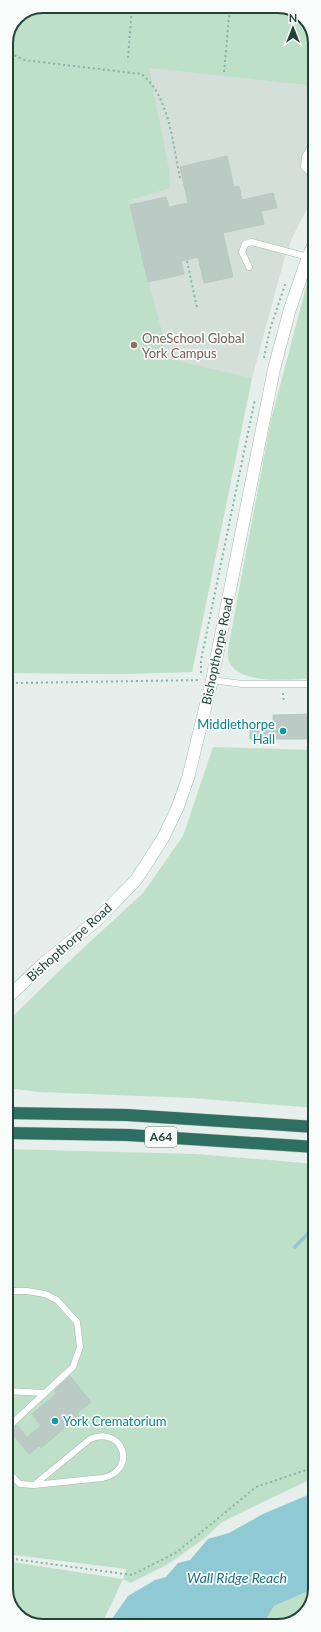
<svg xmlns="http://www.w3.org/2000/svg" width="321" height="1632" font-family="Lato,sans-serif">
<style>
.built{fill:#d4dfda}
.green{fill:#bfe0c8}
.water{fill:#8ec9d4}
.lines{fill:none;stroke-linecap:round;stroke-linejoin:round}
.stream{stroke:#8ec9d4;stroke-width:3.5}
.building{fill:#bbcac4;stroke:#b8c9c2}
.lane-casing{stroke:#a8b8b2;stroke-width:7}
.secondary-casing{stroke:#a4bbb3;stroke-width:13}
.highway-casing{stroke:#c2cac8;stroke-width:13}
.path{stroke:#86b3a5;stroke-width:2;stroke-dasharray:2 3;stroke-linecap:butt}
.lane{stroke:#fff;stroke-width:6}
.secondary{stroke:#fff;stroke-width:12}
.highway{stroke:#2f6f62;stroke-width:12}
.education-dot{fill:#8d6e63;stroke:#f7fbf9;stroke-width:1.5}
.culture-dot{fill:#0f9aa8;stroke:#f7fbf9;stroke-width:1.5}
.labels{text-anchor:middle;stroke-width:3.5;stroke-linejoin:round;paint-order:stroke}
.shield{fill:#f7fbf9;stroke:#637a73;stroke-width:1}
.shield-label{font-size:12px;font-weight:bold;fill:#24423a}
.education-label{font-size:13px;fill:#785e54;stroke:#f7fbf9;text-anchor:start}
.street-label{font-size:13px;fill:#24423a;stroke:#f7fbf9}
.culture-label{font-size:13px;fill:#0d838f;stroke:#f7fbf9;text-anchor:end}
.water-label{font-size:14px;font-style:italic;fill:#1c6f80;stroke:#f7fbf9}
.rim{fill:none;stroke:#24423a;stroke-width:2}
</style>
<rect width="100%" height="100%" fill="#e6efeb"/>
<path class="built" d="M148,67L315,86V193L292,238L284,260L252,378L192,672L121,674L6,673Z"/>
<path class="green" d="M43,6H283L304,17L315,38V86L149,68L169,169L170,188L128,201L169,359L252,378L192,672L121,674L6,673V42L17,17Z
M315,253V678C293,679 234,687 228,658C227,654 229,648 229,643L271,420Z
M213,747L315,750V1108L191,1098L38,1092L6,1088V1028L15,1014L79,952L143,893L183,836Z
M6,1149L196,1154L315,1164V1477L222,1522L205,1538L167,1565L130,1583L123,1579L101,1626H38L17,1615L6,1594V1561L123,1579L126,1569L6,1554Z
M315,1588L306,1614L283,1626H250L265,1621L274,1606Z"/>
<path class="water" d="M315,1492V1588L274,1606L265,1621L250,1626H107L128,1596L155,1580L166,1577L178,1563L190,1560L208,1539L229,1533L263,1514Z"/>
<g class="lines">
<path class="stream" d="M295,1247L315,1226"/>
</g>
<path class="building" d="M227,156L234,187L239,186L242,200L273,193L277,208L261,211L264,224L223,233L233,277L204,283L198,257L181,261L184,274L148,282L130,205L166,197L169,207L188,203L180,167Z
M315,714V739H250V724H273V715Z
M70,1376L91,1402L77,1413L79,1416L41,1448L39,1446L29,1454L10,1431L17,1425L27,1437L41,1426L32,1414L56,1394L54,1391Z"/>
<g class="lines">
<g class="lane-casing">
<path id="lane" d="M315,139L305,157L304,167L315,177
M249,267L242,252L245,244L252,242L308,257
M212,680L242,684H315
M6,1291H27L45,1294L57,1300L77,1322L80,1347L73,1367L6,1429
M6,1391L45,1393
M6,1470L20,1484L34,1485L102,1478C138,1471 124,1425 90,1439L34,1485"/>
</g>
<g class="secondary-casing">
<path id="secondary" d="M6,999L44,963L96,921L136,880L163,838L177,809L188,778L212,680L274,369L290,309L308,257L315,242"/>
</g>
<g class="highway-casing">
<path id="highway" d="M6,1113L127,1115L315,1127
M6,1133L128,1135L315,1147"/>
</g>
<path class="path" d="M10,53L24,60L141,74C169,94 173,145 180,178
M128,58L132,6
M224,72L230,6
M6,104L13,25
M312,232L315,227
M187,261L197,308
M264,358L270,329L286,282
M201,673V660L255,399
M6,682L18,683L201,680
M283,693L284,703
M6,1558L132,1575L177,1552L256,1487L315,1467"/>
<use href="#lane" class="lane"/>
<use href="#secondary" class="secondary"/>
<use href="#highway" class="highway"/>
</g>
<circle class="education-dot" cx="134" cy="345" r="4"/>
<g class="culture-dot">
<circle cx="283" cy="731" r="4"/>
<circle cx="55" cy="1421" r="4"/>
</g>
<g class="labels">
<rect class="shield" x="145" y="1127" width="32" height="20" rx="3"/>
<g class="shield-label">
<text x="161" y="1141">A64</text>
</g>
<g class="education-label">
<text x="142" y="343">OneSchool Global<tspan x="142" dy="15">York Campus</tspan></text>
</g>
<g class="street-label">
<text transform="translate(217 651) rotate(-78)" y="5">Bishopthorpe Road</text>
<text transform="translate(69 942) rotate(-42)" y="5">Bishopthorpe Road</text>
</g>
<g class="culture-label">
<text x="275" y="729">Middlethorpe<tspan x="275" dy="15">Hall</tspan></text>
<text x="63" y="1426" text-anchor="start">York Crematorium</text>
</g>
<g class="water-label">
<text x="237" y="1583">Wall Ridge Reach</text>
</g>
</g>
<path d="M0 0H321V1632H0ZM43 13H278A30 30 0 0 1 308 43V1589A30 30 0 0 1 278 1619H43A30 30 0 0 1 13 1589V43A30 30 0 0 1 43 13Z" fill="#f7fbf9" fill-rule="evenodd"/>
<path class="rim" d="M43 13H278A30 30 0 0 1 308 43V1589A30 30 0 0 1 278 1619H43A30 30 0 0 1 13 1589V43A30 30 0 0 1 43 13Z"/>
<g transform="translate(293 28)" stroke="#f7fbf9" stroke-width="3" paint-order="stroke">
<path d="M0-3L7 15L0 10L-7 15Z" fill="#24423a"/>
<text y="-6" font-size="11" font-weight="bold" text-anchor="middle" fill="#24423a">N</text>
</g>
</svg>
